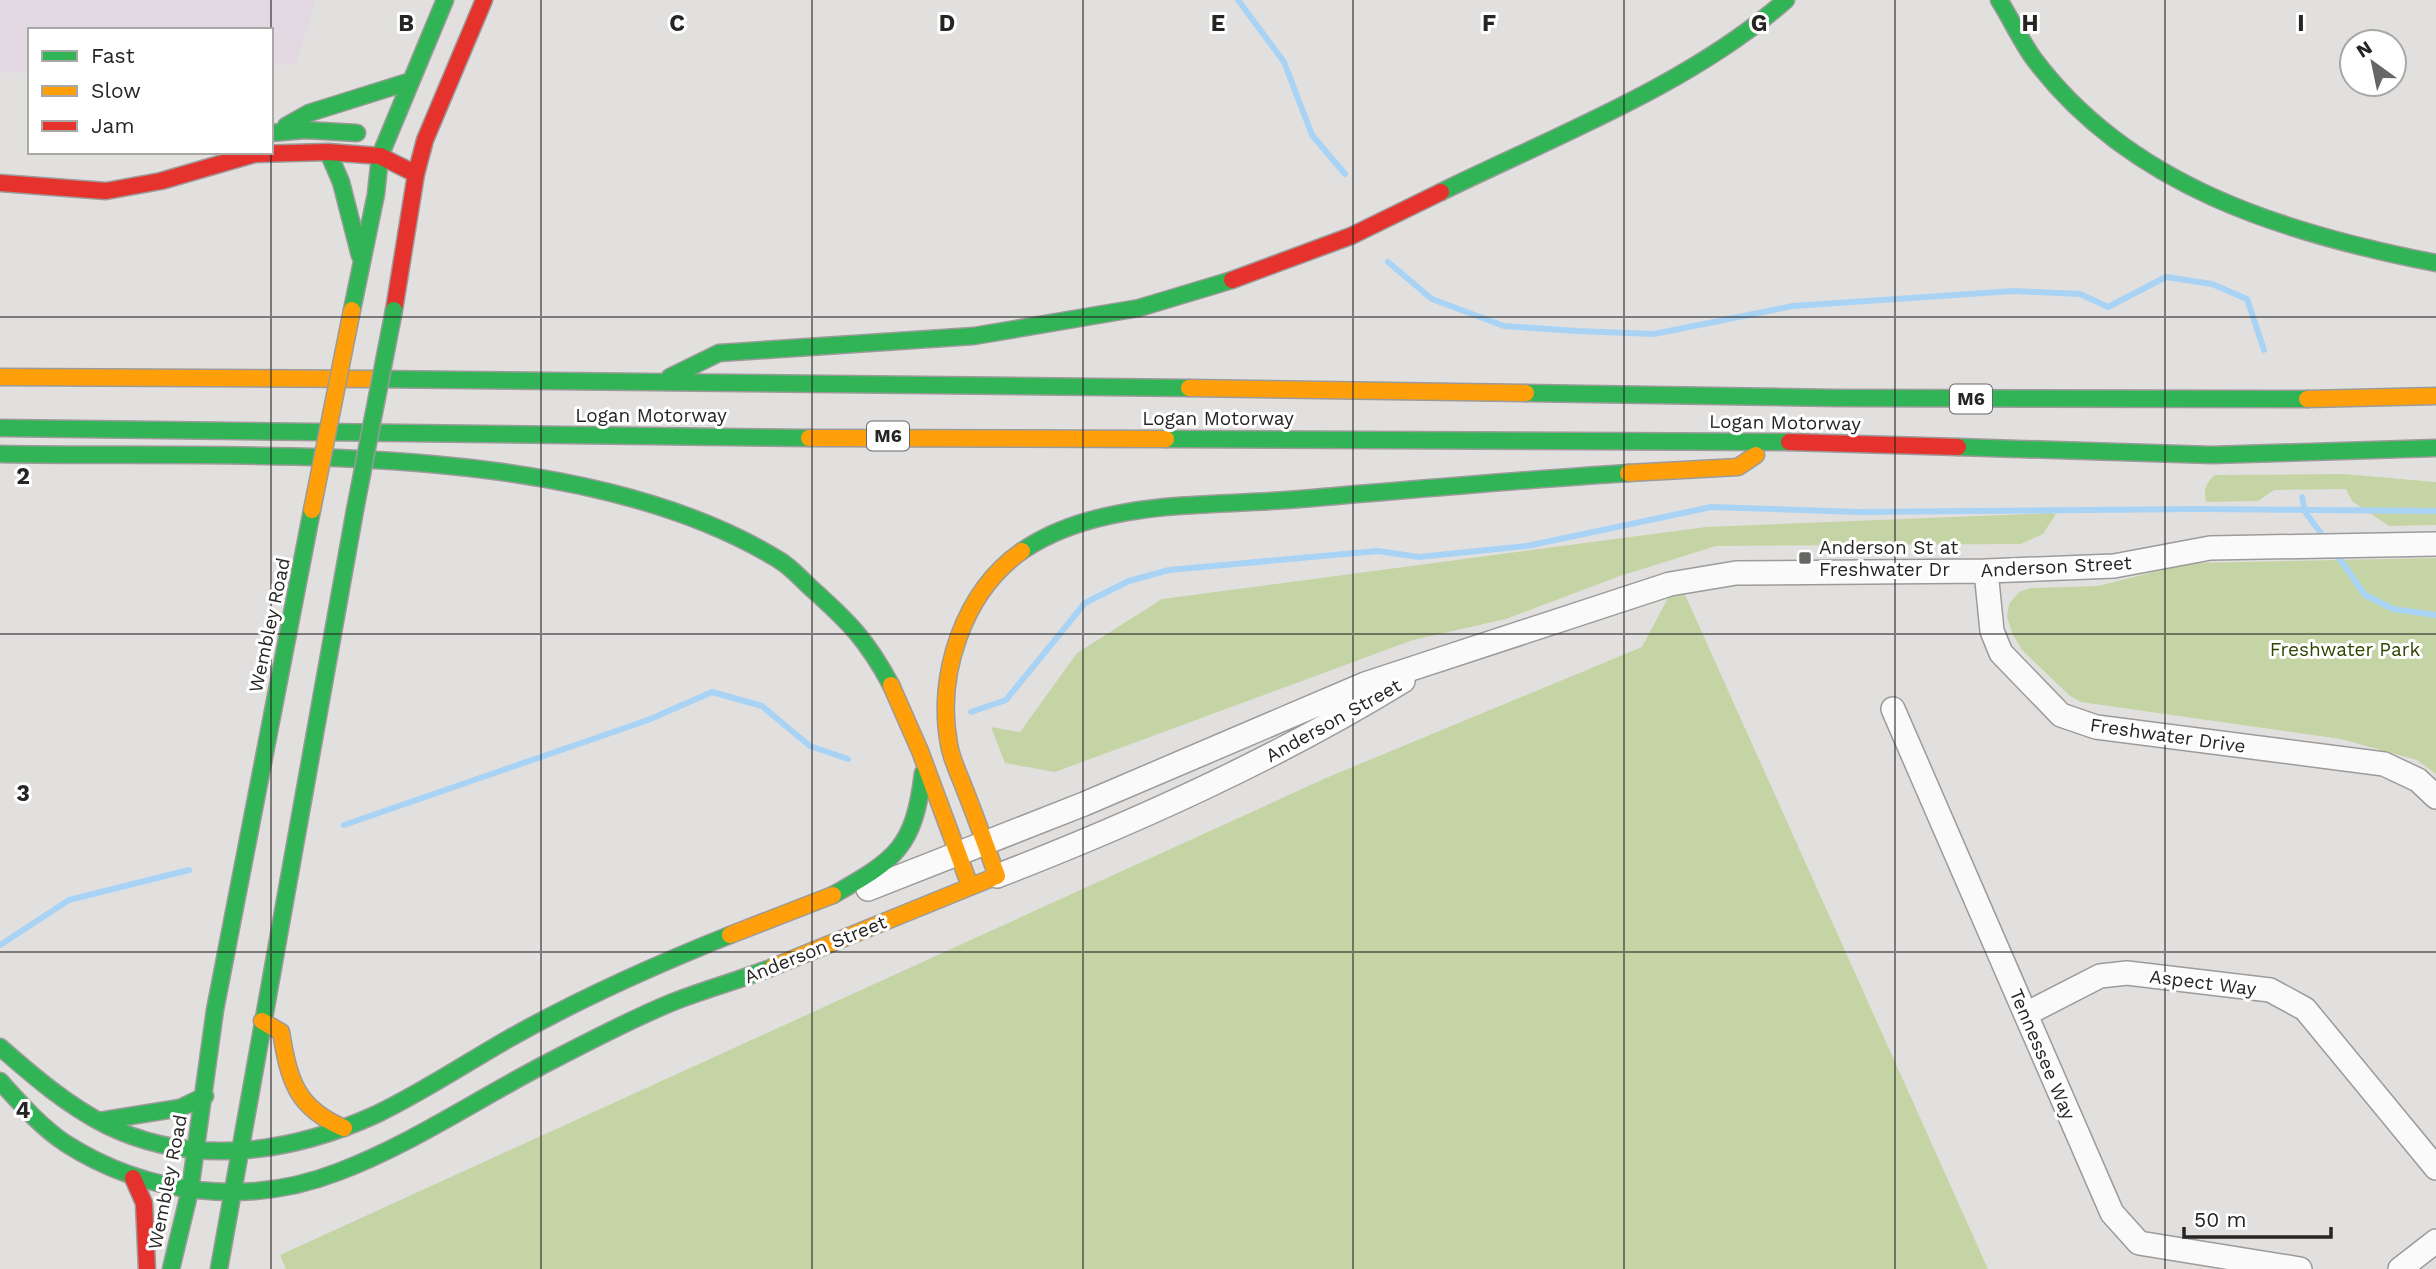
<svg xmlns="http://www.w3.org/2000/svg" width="2436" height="1269" font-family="'Work Sans',sans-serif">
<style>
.industrial{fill:#e2d8e1}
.green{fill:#c5d4a5}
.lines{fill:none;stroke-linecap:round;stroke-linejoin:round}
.stream{stroke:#a9d3f5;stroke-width:6}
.street-casing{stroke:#9c9b9a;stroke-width:26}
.fast-casing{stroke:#9c9b9a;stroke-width:19}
.slow-casing{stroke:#9c9b9a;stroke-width:19}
.jam-casing{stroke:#9c9b9a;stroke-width:19}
.street{stroke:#fbfafa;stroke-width:23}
.fast{stroke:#30b455;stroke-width:16}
.slow{stroke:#ff9f0a;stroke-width:16}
.jam{stroke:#e5322d;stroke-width:16}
.fast-bridge-casing{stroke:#9c9b9a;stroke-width:19;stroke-linecap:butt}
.slow-bridge-casing{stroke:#9c9b9a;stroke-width:19;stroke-linecap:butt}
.fast-bridge{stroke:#30b455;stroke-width:16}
.slow-bridge{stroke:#ff9f0a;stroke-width:16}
.grid{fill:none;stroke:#262524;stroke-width:2;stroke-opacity:0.55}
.poi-dot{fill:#686665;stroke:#fff;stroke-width:2.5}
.labels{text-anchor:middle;stroke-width:6;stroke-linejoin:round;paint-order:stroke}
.shield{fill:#fff;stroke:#676666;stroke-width:2}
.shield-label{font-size:18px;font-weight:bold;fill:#262524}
.street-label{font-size:19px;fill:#262524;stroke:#fff}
.poi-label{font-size:19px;fill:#262524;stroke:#fff;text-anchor:start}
.park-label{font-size:19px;fill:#334401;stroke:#fff}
.grid-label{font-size:23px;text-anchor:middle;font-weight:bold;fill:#262524;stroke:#fff;stroke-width:6;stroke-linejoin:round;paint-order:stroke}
</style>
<rect width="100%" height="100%" fill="#e2e0df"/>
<path class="industrial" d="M0,0H316L296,64L271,65V30H30V72L0,73Z"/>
<path class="green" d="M2344,474L2436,482V525L2389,526L2352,501L2346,489L2274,490L2258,501L2206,502C2203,490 2206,483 2215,475Z
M2051,513L2056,514L2043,534L2021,544L1716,546L1620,576L1506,619L1413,640L1055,772L1005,763L991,727L1020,732L1077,653L1162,599L1706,527Z
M2436,558V774L2417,760L2341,739L2081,702L2070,696L2022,650L2012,633L2007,617L2009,604L2019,592L2030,588L2098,586L2190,563Z
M1678,579L1988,1269H286L280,1255L1326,778L1642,647Z"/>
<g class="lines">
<path class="stream" d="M1238,0L1284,62L1312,135L1345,174
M1388,262L1432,299L1504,326L1577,331L1654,334L1793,306L2014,291L2080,294L2108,307L2166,277L2212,284L2247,299L2264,350
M2302,497L2305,512L2326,540
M2334,551L2365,595L2393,609L2436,615
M971,712L1006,700L1085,603L1129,581L1169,570L1378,551L1419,557L1527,546L1711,507L1859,512L2198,509L2436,511
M344,825L648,720L712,692L762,706L810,746L848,759
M0,945L69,900L189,870"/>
<g class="street-casing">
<path id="street" d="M1986,571L1992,631L2001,653L2061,715L2096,727L2384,764L2418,780L2436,797
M1893,709L2112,1213L2139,1243L2300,1269
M997,876C1137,822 1274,760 1403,681
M868,889L1084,804L1365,684L1670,584L1736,573L1986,571L2114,566L2210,548L2436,544
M2026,1014L2100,976L2127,973L2270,990L2305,1009L2436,1168
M2400,1269L2436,1241"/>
</g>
<g class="fast-casing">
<path id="fast" d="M1999,0C2011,19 2021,41 2034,59C2130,187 2287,234 2436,263
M286,126L309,113L411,81
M271,133L305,130L357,133
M328,152L341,182L360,256
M1441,192C1555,136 1691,84 1786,0
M352,310L376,194L380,156L445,0
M670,377L719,353L974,336L1139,308L1232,280
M374,379L1189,388
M1526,393L1836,398L2307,399
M0,428L809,438
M1166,439L1789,442
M1958,447L2212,455L2436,448
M0,454C235,459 575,434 779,560C791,567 801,579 811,588C849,622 867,640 891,685
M1022,551C1099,498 1209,507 1300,499C1409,490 1518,480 1628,473
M833,895C896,859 914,848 923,773
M0,1047C33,1076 67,1105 106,1125C193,1168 292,1153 377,1114C423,1092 466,1063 510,1038C581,998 655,965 730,935
M0,1081C20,1103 40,1126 65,1143C146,1195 248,1207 338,1172C412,1144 479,1098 549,1062C590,1041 631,1019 673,1002C706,989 740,980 773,967
M99,1121L180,1108L205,1096
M171,1269L190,1190L215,1010L312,510
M219,1269L355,510"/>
</g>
<g class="slow-casing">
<path id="slow" d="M0,377L374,379
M1189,388L1526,393
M2307,399L2436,396
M809,438L1166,439
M1628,473L1738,467L1756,455
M891,685L920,751L970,886
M997,876C986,846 975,815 963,785C958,772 951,758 949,744C936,676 963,592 1022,551
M730,935L833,895
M773,967L992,878
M262,1021L281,1032C289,1080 296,1108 344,1128"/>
</g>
<g class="jam-casing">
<path id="jam" d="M0,183L106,191L161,181L255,154L328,152L380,156L416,174
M1232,280L1351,236L1441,192
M394,310L416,174L425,140L484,0
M1789,442L1958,447
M133,1178L144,1203L147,1269"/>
</g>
<use href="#street" class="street"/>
<use href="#fast" class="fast"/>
<use href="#slow" class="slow"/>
<use href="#jam" class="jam"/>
<g class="fast-bridge-casing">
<path id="fast-bridge" d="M355,510L394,310"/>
</g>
<g class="slow-bridge-casing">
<path id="slow-bridge" d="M312,510L352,310"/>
</g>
<use href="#fast-bridge" class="fast-bridge"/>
<use href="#slow-bridge" class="slow-bridge"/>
</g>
<path class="grid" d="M271,0V30M541,0V1269M812,0V1269M1083,0V1269M1353,0V1269M1624,0V1269M1895,0V1269M2165,0V1269M271,152V1269M0,317H2436M0,634H2436M0,952H2436"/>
<rect class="poi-dot" x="1798" y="551" width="14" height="14" rx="3.5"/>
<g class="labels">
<g class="shield">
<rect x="1950" y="384.5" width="42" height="29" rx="5"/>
<rect x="867" y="421.5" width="42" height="29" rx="5"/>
</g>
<g class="shield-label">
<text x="1971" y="405">M6</text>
<text x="888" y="442">M6</text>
</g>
<g class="street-label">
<text x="651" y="422">Logan Motorway</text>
<text x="1218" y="425">Logan Motorway</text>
<text transform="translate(1785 422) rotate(1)" y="7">Logan Motorway</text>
<text transform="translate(2056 566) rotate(-3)" y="7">Anderson Street</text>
<text transform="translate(269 625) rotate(-78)" y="7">Wembley Road</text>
<text transform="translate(1333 720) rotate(-29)" y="7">Anderson Street</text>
<text transform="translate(2168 735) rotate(8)" y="7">Freshwater Drive</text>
<text transform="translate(815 949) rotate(-22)" y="7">Anderson Street</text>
<text transform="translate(2203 982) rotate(7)" y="7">Aspect Way</text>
<text transform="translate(2043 1054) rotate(67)" y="7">Tennessee Way</text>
<text transform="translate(167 1182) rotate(-79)" y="7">Wembley Road</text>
</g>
<g class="poi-label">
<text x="1819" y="554">Anderson St at<tspan x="1819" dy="22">Freshwater Dr</tspan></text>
</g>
<g class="park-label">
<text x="2345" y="656">Freshwater Park</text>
</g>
</g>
<g class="grid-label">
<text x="406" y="31">B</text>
<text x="677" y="31">C</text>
<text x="947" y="31">D</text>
<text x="1218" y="31">E</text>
<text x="1489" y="31">F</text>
<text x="1759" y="31">G</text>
<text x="2030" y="31">H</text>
<text x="2301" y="31">I</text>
<text x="23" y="484">2</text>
<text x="23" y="801">3</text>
<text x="23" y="1118">4</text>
</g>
<rect x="28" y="28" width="245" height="126" fill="#ffffff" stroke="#a8a8a7" stroke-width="2"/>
<rect x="42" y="51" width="35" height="10" fill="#30b455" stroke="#a8a8a7" stroke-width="2"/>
<text x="91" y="63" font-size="21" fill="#262524">Fast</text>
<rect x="42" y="86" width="35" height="10" fill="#ff9f0a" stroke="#a8a8a7" stroke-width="2"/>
<text x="91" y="98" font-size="21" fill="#262524">Slow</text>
<rect x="42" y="121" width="35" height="10" fill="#e5322d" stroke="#a8a8a7" stroke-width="2"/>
<text x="91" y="133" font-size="21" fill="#262524">Jam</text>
<g transform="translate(2373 63) rotate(327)"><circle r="33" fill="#ffffff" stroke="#a8a8a7" stroke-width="2"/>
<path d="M0-5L12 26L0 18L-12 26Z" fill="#686665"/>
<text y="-10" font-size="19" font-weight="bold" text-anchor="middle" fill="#262524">N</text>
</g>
<path d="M2184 1227v10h147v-10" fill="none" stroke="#262524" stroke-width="3.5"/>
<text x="2194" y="1227" font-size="21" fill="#262524" stroke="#ffffff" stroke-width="5" paint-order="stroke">50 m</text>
</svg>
